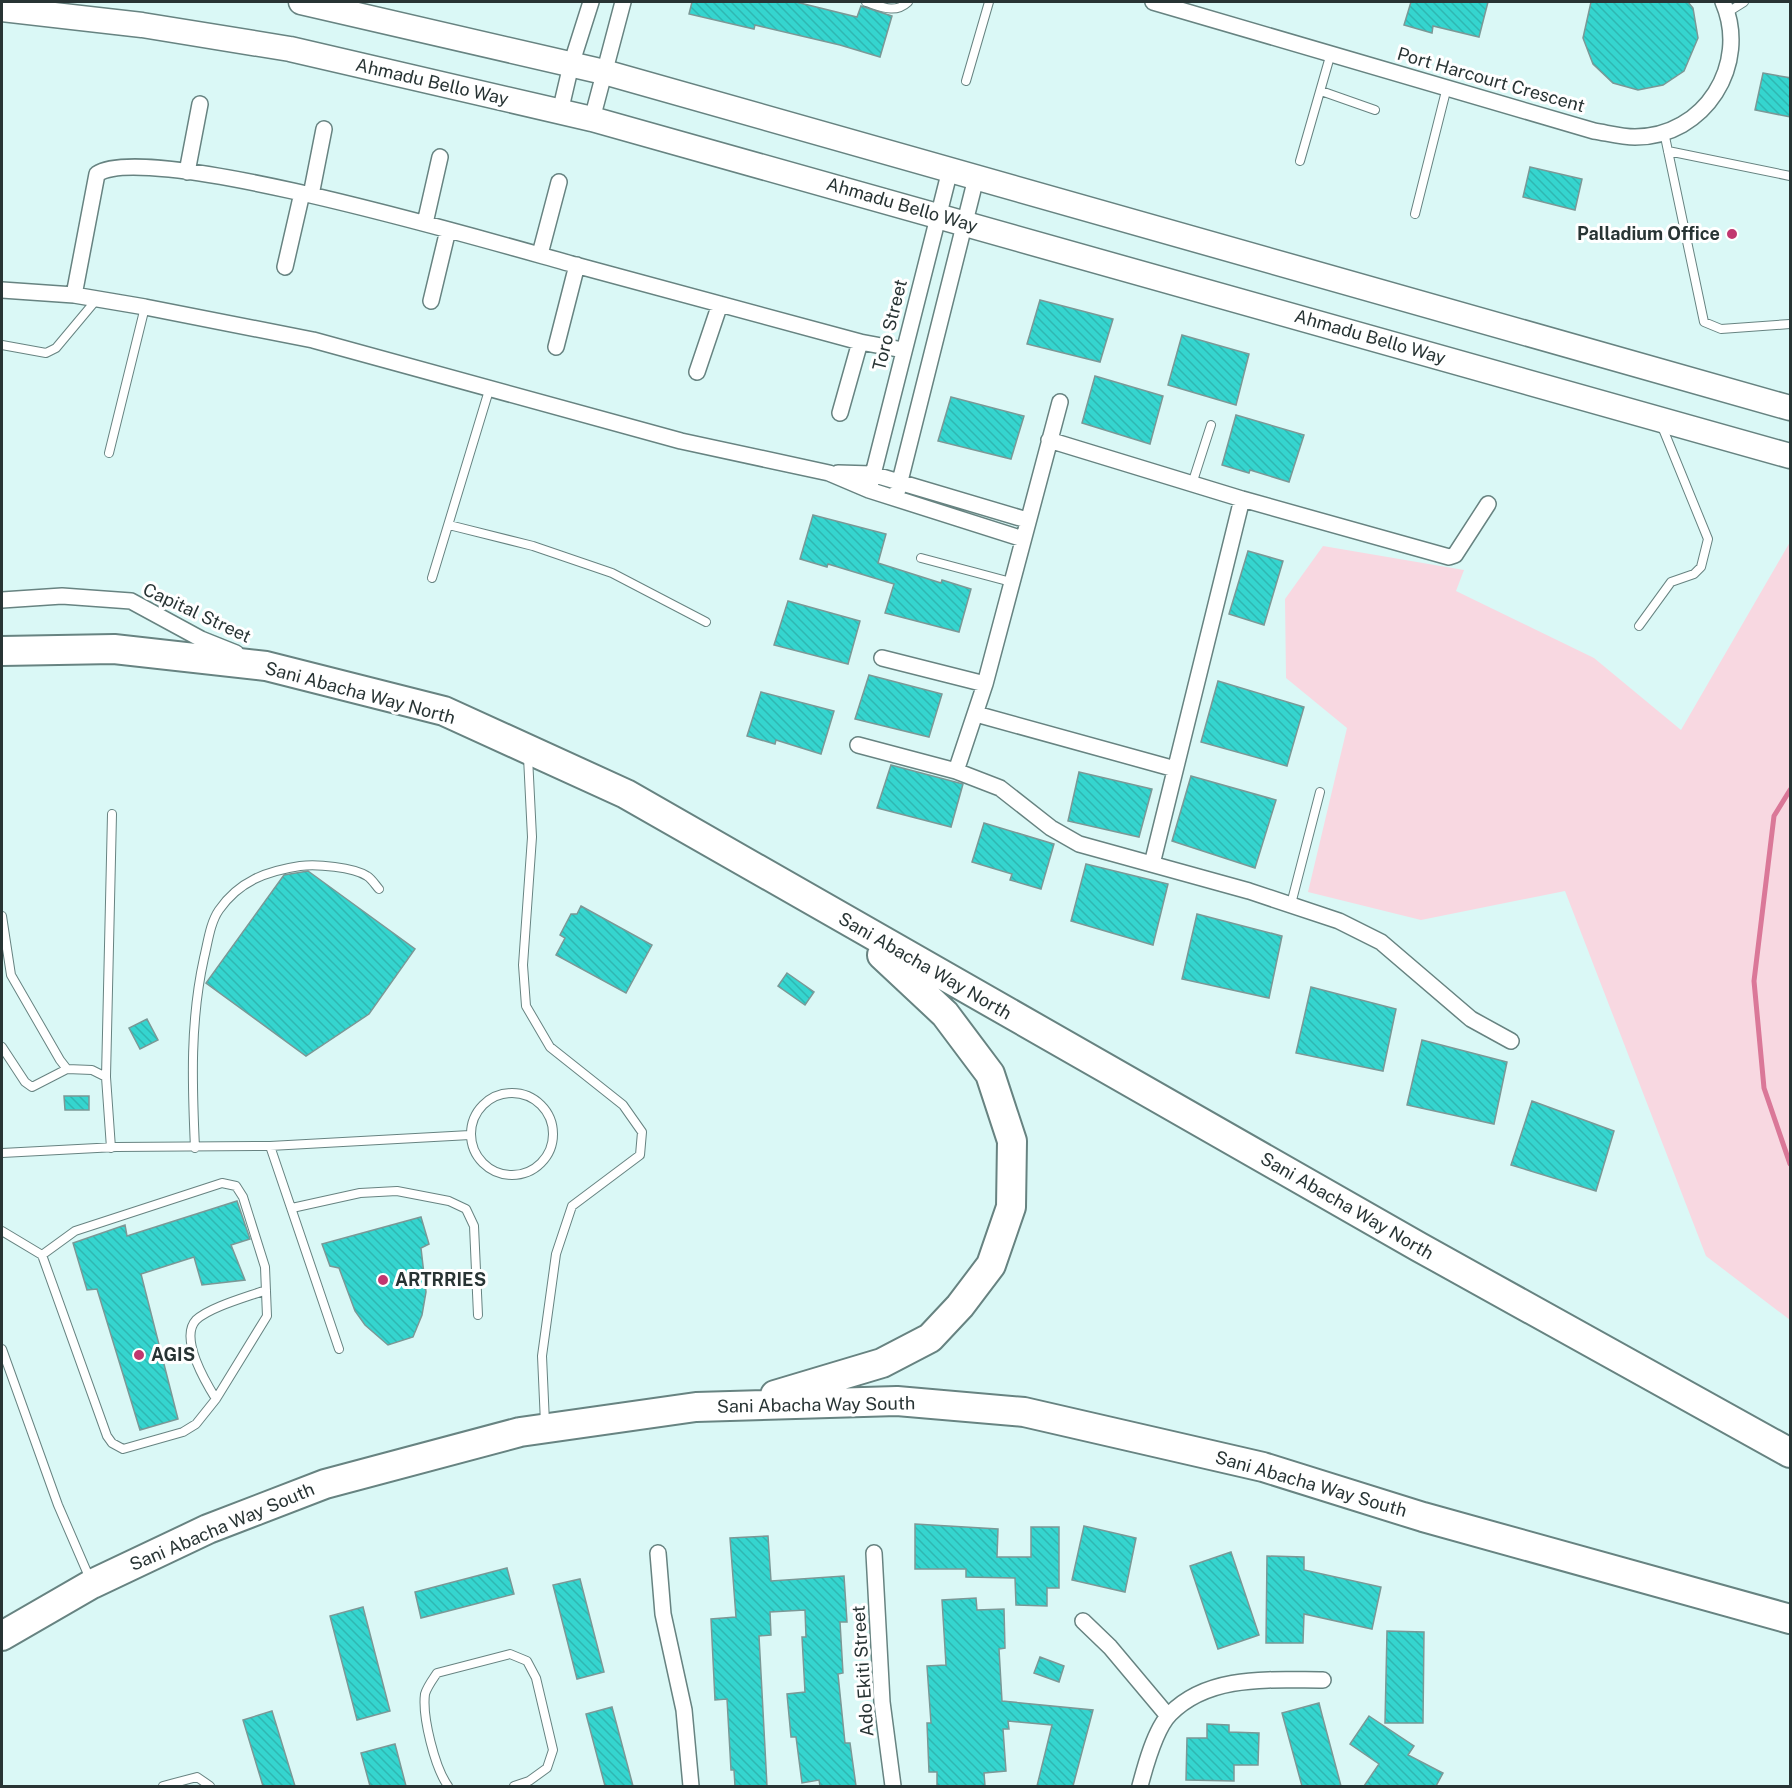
<svg xmlns="http://www.w3.org/2000/svg" width="1792" height="1788" font-family="'Public Sans',sans-serif">
<style>
.green{fill:#f8d8e1}
.lines{fill:none;stroke-linecap:round;stroke-linejoin:round}
.stream{stroke:#da7898;stroke-width:5}
.building{fill:url(#building-back-hatch);stroke:#7b9896;stroke-width:1.5}
.lane-casing{stroke:#678381;stroke-width:10}
.street-casing{stroke:#678381;stroke-width:18}
.primary-casing{stroke:#678381;stroke-width:27}
.highway-casing{stroke:#678381;stroke-width:32}
.lane{stroke:#fff;stroke-width:8}
.street{stroke:#fff;stroke-width:15}
.primary{stroke:#fff;stroke-width:24}
.highway{stroke:#fff;stroke-width:28}
.poi-dot{fill:#c1376f;stroke:#fff;stroke-width:2}
.labels{text-anchor:middle;stroke-width:6;stroke-linejoin:round;paint-order:stroke}
.street-label{font-size:18px;fill:#283434;stroke:#fff}
.poi-label{font-size:18px;font-weight:bold;fill:#283434;stroke:#fff;text-anchor:start}
</style>
<defs>
<pattern id="building-back-hatch" width="6" height="6" patternUnits="userSpaceOnUse" patternTransform="scale(1.5)"><rect width="6" height="6" fill="#35d5cf"/><path d="M-1 5l2 2M0 0l6 6M5-1l2 2" fill="none" stroke="#2fb7b2"/></pattern>
</defs>
<rect width="100%" height="100%" fill="#daf8f6"/>
<path class="green" d="M1790,542V1320L1706,1256L1565,891L1421,920L1308,892L1347,728L1286,678L1285,599L1323,546L1464,570L1456,591L1594,658L1681,730Z"/>
<g class="lines">
<path class="stream" d="M1790,790L1774,816L1754,981L1764,1088L1790,1164"/>
</g>
<path class="building" d="M692,2H796L857,17L861,6L892,16L880,57L840,45L755,25L754,29L689,14Z
M1411,2H1488L1479,37L1433,26L1432,33L1404,25Z
M1591,2H1688L1693,8L1698,38L1684,71L1663,85L1638,90L1613,83L1593,64L1583,38Z
M1763,73L1791,78V117L1755,110Z
M1530,167L1582,179L1575,210L1523,197Z
M1040,300L1113,319L1100,362L1027,344Z
M1182,335L1249,354L1236,405L1168,385Z
M1095,376L1163,396L1150,444L1082,423Z
M951,397L1024,416L1011,459L938,441Z
M1236,415L1304,435L1289,482L1250,470L1249,473L1222,465Z
M813,515L886,534L878,563L941,583L942,580L971,589L959,632L885,613L894,584L828,564L827,567L800,559Z
M1248,551L1283,561L1264,625L1229,614Z
M788,601L860,621L848,664L774,645Z
M869,675L942,694L929,737L855,719Z
M1218,681L1304,707L1287,766L1201,742Z
M761,692L834,711L821,754L776,740L775,744L747,736Z
M891,765L963,784L951,827L877,808Z
M1079,772L1152,789L1139,837L1068,821Z
M1191,776L1276,800L1255,868L1172,841Z
M984,823L1054,844L1041,889L1010,880L1012,874L972,862Z
M1086,864L1168,884L1153,945L1071,921Z
M308,871L415,949L369,1014L306,1056L206,983L284,875Z
M581,906L652,945L626,993L556,955L565,938L560,935L571,914H577Z
M1197,914L1282,936L1269,998L1182,979Z
M787,973L814,992L805,1005L778,986Z
M1311,987L1396,1009L1383,1071L1296,1053Z
M147,1019L158,1040L140,1049L129,1028Z
M1422,1040L1507,1062L1494,1124L1407,1105Z
M64,1096H89V1110H65Z
M1532,1101L1614,1131L1596,1191L1511,1165Z
M237,1201L250,1239L231,1245L245,1280L202,1285L194,1257L141,1274L178,1419L140,1430L97,1289L87,1290L73,1243L125,1225L127,1236Z
M421,1217L429,1244L421,1248L426,1292L422,1315L413,1337L388,1345L365,1325L355,1311L339,1268L330,1266L322,1244Z
M915,1524L998,1529L997,1557H1031V1527H1059V1588H1047V1606L1016,1605L1015,1578L966,1577V1569H915Z
M1084,1526L1136,1538L1125,1592L1072,1580Z
M768,1536L771,1581L844,1576L847,1622H840L843,1673L838,1674L845,1743H850L856,1786H820L819,1780L802,1783L796,1737H791L787,1694L805,1692L802,1637H806L805,1610L770,1612L771,1635L759,1636L767,1786H735L734,1770H731L727,1699L715,1700L711,1619L736,1617L730,1538Z
M1231,1552L1259,1635L1218,1649L1190,1566Z
M1267,1556L1304,1557V1570L1381,1587L1372,1629L1304,1614L1303,1643H1266Z
M507,1568L514,1594L421,1618L415,1592Z
M580,1579L604,1672L577,1679L553,1585Z
M976,1598L977,1610L1004,1609L1005,1648L999,1649L1002,1701L1093,1710L1073,1786H1037L1052,1725L1008,1721L1009,1729H1003L1006,1771L984,1773L985,1786H937V1772H929L927,1723H931L927,1666L946,1665L942,1600Z
M363,1607L390,1711L357,1720L330,1616Z
M1387,1631L1424,1632L1423,1723H1385Z
M1040,1657L1064,1666L1059,1682L1034,1673Z
M1319,1703L1321,1711L1341,1786H1302L1282,1713Z
M612,1707L633,1786H605L586,1714Z
M272,1711L295,1786H263L243,1720Z
M1369,1716L1414,1746L1408,1755L1443,1773L1436,1786H1364L1379,1764L1350,1744Z
M1207,1724L1229,1725V1732L1259,1733L1258,1765H1234V1781L1186,1780L1187,1738H1207Z
M395,1744L406,1786H370L361,1753Z"/>
<g class="lines">
<g class="lane-casing">
<path id="lane" d="M866,2C882,7 895,14 908,2
M1728,12L1744,2
M966,81L989,2
M1321,91L1375,110
M1664,132L1704,322L1721,329L1790,324
M1668,151L1790,176
M1300,161L1331,53
M1415,214L1447,87
M2,345L46,353L56,348L97,299
M109,453L145,307
M1192,484L1211,425
M449,525L533,546L612,573L706,622
M921,558L1011,582
M432,578L490,387
M1639,626L1671,582L1694,574L1701,567L1708,539L1661,424
M528,757L532,837L523,965L526,1006L550,1047L623,1105L642,1132L640,1155L572,1206L556,1254L542,1356L545,1423
M1291,904L1320,792
M2,916L11,975L60,1060L67,1069L92,1070L106,1077L111,1148
M2,1047L25,1082L32,1087L67,1069
M106,1077L112,814
M471 1134a41 41 0 1 1 82 0a41 41 0 1 1-82 0Z
M270,1146L339,1349
M195,1148C192,1083 190,1021 204,958C208,942 210,923 219,910C239,881 267,871 300,866C317,864 353,867 367,876C372,879 376,886 379,889
M2,1153L116,1147L270,1146L470,1135
M292,1208L360,1193L397,1191L449,1201L466,1209L474,1226L478,1315
M2,1231L42,1255L75,1231L222,1183L236,1186L243,1197L265,1267L267,1316L216,1399L196,1424L183,1432L123,1449L112,1443L107,1436L42,1255
M2,1349L58,1505L90,1579
M216,1399C206,1383 179,1338 196,1320C210,1307 247,1297 266,1290
M163,1786L197,1777L210,1786
M448,1786C435,1768 422,1717 425,1694C427,1687 433,1679 437,1673L510,1654L527,1661L536,1678L553,1750L547,1768L529,1781L514,1786"/>
</g>
<g class="street-casing">
<path id="street" d="M1153,2L1594,131C1607,133 1622,137 1635,137C1705,137 1750,64 1723,2
M560,112L571,65L591,2
M592,119L623,2
M187,172L200,104
M311,195L324,129
M425,223L440,157
M540,254L559,182
M285,267L302,193
M2,290L74,295L145,307L313,340L681,441L829,473L869,490L1023,539
M74,295L97,174C148,139 505,246 579,266C673,291 767,316 860,342L903,350
M431,301L448,230
M556,347L577,265
M697,372L720,304
M840,413L860,342
M1049,440L1242,499L1449,557L1455,555L1488,504
M838,473L872,474L1027,520
M869,490L950,170
M896,497L976,178
M2,600L62,596L131,601L201,639L236,653
M882,658L985,684
M976,714L1175,769
M858,745L956,771L1000,788L1051,828L1079,844L1249,891L1339,921L1381,942L1471,1019L1511,1041
M956,771L985,684L1060,402
M1152,864L1242,499
M658,1553L663,1614L684,1710L691,1786
M874,1553L882,1702L893,1786
M1083,1621L1110,1647L1168,1716
M1140,1786C1145,1767 1155,1729 1170,1714C1209,1674 1271,1680 1323,1680"/>
</g>
<g class="primary-casing">
<path id="primary" d="M301,2L604,72L1790,408
M2,9L142,25L290,49L592,119L1790,456"/>
</g>
<g class="highway-casing">
<path id="highway" d="M2,651L114,649L266,666L444,711L626,794L1419,1247L1790,1453
M775,1395L882,1363L930,1338L960,1306L991,1265L1011,1207L1012,1141L990,1074L945,1014L882,955
M2,1636L92,1584L208,1529L325,1484L520,1432L696,1407L897,1401L1024,1412L1263,1467L1423,1517L1790,1619"/>
</g>
<use href="#lane" class="lane"/>
<use href="#street" class="street"/>
<use href="#primary" class="primary"/>
<use href="#highway" class="highway"/>
</g>
<g class="poi-dot">
<circle cx="1732" cy="234" r="6"/>
<circle cx="383" cy="1280" r="6"/>
<circle cx="139" cy="1355" r="6"/>
</g>
<g class="labels">
<g class="street-label">
<text transform="translate(1491 80) rotate(16)" y="6">Port Harcourt Crescent</text>
<text transform="translate(432 82) rotate(13)" y="6">Ahmadu Bello Way</text>
<text transform="translate(902 205) rotate(16)" y="6">Ahmadu Bello Way</text>
<text transform="translate(890 325) rotate(-76)" y="6">Toro Street</text>
<text transform="translate(1370 337) rotate(16)" y="6">Ahmadu Bello Way</text>
<text transform="translate(197 613) rotate(25)" y="6">Capital Street</text>
<text transform="translate(360 693) rotate(15)" y="6">Sani Abacha Way North</text>
<text transform="translate(925 966) rotate(30)" y="6">Sani Abacha Way North</text>
<text transform="translate(1347 1206) rotate(30)" y="6">Sani Abacha Way North</text>
<text transform="translate(816 1405) rotate(-1)" y="6">Sani Abacha Way South</text>
<text transform="translate(1311 1484) rotate(16)" y="6">Sani Abacha Way South</text>
<text transform="translate(222 1527) rotate(-23)" y="6">Sani Abacha Way South</text>
<text transform="translate(863 1671) rotate(-94)" y="6">Ado Ekiti Street</text>
</g>
<g class="poi-label">
<text x="1720" y="240" text-anchor="end">Palladium Office</text>
<text x="395" y="1286">ARTRRIES</text>
<text x="151" y="1361">AGIS</text>
</g>
</g>
<rect width="1792" height="1788" fill="none" stroke="#283434" stroke-width="6"/>
</svg>
